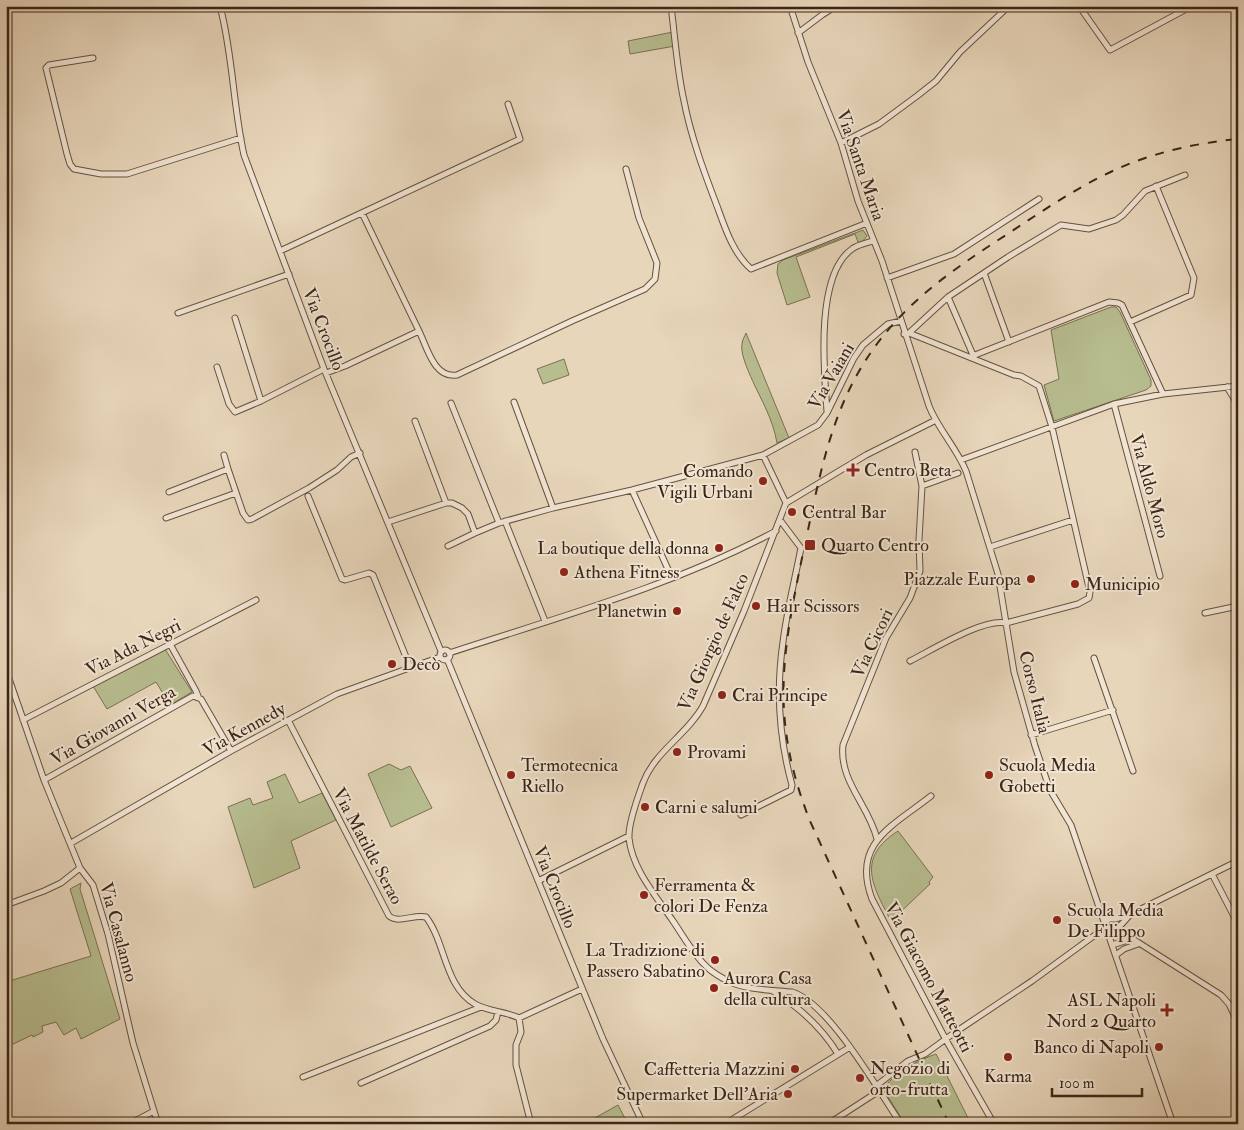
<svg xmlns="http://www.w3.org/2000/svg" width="1244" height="1130" font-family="'IM FELL Double Pica',serif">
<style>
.green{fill:#b7bd8f;stroke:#797152}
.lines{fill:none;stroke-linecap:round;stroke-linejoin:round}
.minor-casing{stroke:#66513f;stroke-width:7}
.minor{stroke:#f0e4d3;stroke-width:5}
.rail{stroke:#3b2516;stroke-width:2;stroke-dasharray:9 9;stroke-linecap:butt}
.poi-dot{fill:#8f2418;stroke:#f0e4d3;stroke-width:2}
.labels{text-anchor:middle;stroke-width:4;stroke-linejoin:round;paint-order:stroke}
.street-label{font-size:18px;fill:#3b2516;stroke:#f0e4d3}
.poi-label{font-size:18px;fill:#3b2516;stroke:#f0e4d3;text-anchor:start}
</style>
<rect width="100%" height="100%" fill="#e8d6bb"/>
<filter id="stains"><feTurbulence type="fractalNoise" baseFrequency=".004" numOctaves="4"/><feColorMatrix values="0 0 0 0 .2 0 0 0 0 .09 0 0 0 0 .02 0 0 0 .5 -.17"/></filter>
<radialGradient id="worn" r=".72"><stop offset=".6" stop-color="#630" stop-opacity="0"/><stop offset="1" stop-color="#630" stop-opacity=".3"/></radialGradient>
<path class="green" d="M673,32L675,46L630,54L628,41Z
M863,230L867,236L862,242H858L855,234L796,257L810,297L787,305L777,273L778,264L783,260Z
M1111,307H1116L1120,312L1151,380V386L1146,390L1054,421L1044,385L1059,379L1051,330Z
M746,333L789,438L777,443C775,431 771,420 766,409C760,395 739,358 742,344C742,340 745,336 746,333Z
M564,359L569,375L543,384L537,369Z
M165,649L192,692L170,705L156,682L107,709L93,686Z
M389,764L401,770L410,766L432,808L391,827L368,774Z
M285,774L299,803L322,793L336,820L291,841L300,868L254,888L228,807L250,798L253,805L273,798L267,782Z
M898,831L933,877L929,882L930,884L891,921C872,885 856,858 898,831Z
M81,883L80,889L120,1019L81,1039L76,1028L64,1035L56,1022L42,1026L43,1032L33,1037L32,1035L9,1046L6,1038V982L91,956L70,889Z
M936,1054L971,1124H905L883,1089C894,1073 918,1060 936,1054Z
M618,1105L628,1124H584Z"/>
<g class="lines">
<g class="minor-casing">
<path id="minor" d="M220,6C233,55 233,106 244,155L324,369L441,651
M671,6C675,37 677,70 684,101C691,137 704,172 717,206C725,228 733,253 751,269L867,223
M790,6L808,62L841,143L858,201L882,261L929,406C938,429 956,447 966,471L998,574L1014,672L1035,746L1050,790L1071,825L1173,1124
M1079,6L1110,50L1192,6
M798,33L822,15L836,6
M93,58L49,65L46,68L67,154L70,164L74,169L101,174H127L241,138
M841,143L879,124L917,96L936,81L960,52L1009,6
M362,213L419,331
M280,251L520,139L508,104
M984,273L1009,342
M887,278L954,254L1039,199
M948,297L973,355
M178,313L289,274
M235,318L261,401
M1130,322L1191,295L1194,278L1156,186
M909,333L948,297L1008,257L1061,225L1089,229L1116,220L1123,215L1145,191L1185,175
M904,334L909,333L1014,375L1021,376L1039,386L1052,427L1090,592L1089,598L1078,604L1006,623C983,618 932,650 910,661
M970,357L1109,302L1118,303L1122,305L1163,394
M217,367L229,404L235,412L261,401L324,369
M326,373L345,366L419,331C427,347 434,379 457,375L572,321L645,289L655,279L657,263L639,218L626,169
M1227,387L1238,405
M514,402L553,508
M451,403L499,523
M1114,404L1160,576
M827,411C824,371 815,275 852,249C857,245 866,243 873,241
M415,421L446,503
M224,455L228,469
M763,455L786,503
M961,460L1114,404L1163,394L1238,386
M922,486L958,473
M632,490L672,578
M169,492L228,469L243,513L248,520L252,519L309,488L337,470L351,457L360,453
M308,496L342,579L345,580L369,573L373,575L410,667
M166,518L236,493
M505,521L545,621
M388,522L446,503H452L462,508L468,514L475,533L448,546
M475,533L499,523L553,508L632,490L763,455L818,425L827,413L854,358L863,345L888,324L901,321
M990,547L1073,520
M1205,613L1238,606
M170,644L196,691L198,696
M440 655a5 5 0 1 1 10 0a5 5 0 1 1-10 0Z
M449,653C559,617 673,586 776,531
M1094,658L1133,771
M447,659L603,1039L643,1124
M6,670L44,780L80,868L93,885L108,934L133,1043L158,1124
M23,720L256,600
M288,720L389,916C398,924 414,914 426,917C446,943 444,986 475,1004C489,1012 505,1011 519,1018L582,989
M1031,735L1113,710
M44,780L193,696L201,699L231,751
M931,796C893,826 851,843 872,899L946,1040L994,1124
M741,815L791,790L792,785C779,738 776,690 783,642C787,610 795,579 801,548L780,520
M877,839C869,805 839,782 843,745L886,638L910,598L920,571L919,540L922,486L915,452
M71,843L231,751L337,694L440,657
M1212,874L1238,924
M538,881L629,836
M6,905L44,891L61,883L80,868
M1106,919H1115L1129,915L1238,861
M1107,929C1116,934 1123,922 1129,916
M1117,929L1221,995L1229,1004L1238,1023
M1112,945L1131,939
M1116,955L1124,949L1138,944
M773,991C799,1007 822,1028 838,1054
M519,1018L521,1032L516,1045V1065L531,1124
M303,1077L481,1007
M361,1083L490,1026L496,1020L498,1012
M876,1086L908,1061L925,1054L954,1033L1032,981L1106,927V922L1109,919
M129,1124L154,1111
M725,1124L850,1047
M828,1124L879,1091
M901,1124C878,1090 829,1003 792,992C773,990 745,990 728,981C722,978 715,974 709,969C694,956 684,937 673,921C656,896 632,869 629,838C628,823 638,797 643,783C655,751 687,735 703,706L744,611L786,503L866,455L934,421"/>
</g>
<use href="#minor" class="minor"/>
<path class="rail" d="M949,1124L810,821C771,722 781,659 802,558C816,495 826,429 858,373C895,308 949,272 1009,233C1044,210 1079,186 1117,169C1155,152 1197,143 1238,139"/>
</g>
<g class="poi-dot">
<path d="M850.5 462.5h5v5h5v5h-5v5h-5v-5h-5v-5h5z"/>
<circle cx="763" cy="481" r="5"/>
<circle cx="792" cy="512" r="5"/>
<rect x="804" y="539" width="12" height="12" rx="2.5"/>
<circle cx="719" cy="548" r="5"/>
<circle cx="564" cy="572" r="5"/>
<circle cx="1031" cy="579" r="5"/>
<circle cx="1075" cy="584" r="5"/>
<circle cx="756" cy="606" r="5"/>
<circle cx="677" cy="611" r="5"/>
<circle cx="392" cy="664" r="5"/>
<circle cx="722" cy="695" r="5"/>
<circle cx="677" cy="752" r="5"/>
<circle cx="511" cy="775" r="5"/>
<circle cx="989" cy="775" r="5"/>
<circle cx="645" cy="807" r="5"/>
<circle cx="644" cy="895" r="5"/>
<circle cx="1057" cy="920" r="5"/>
<circle cx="715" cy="960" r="5"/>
<circle cx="714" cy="988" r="5"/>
<path d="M1164.5 1002.5h5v5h5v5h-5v5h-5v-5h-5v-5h5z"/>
<circle cx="1159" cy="1047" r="5"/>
<circle cx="1008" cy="1057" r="5"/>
<circle cx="795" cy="1069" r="5"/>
<circle cx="860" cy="1078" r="5"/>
<circle cx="788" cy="1094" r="5"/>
</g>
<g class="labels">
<g class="street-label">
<text transform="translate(861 165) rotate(71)" y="6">Via Santa Maria</text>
<text transform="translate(324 329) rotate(69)" y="6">Via Crocillo</text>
<text transform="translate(831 376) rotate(-60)" y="6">Via Vaiani</text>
<text transform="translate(1150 486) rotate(75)" y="6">Via Aldo Moro</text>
<text transform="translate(713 642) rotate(-66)" y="6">Via Giorgio de Falco</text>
<text transform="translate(872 643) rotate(-65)" y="6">Via Cicori</text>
<text transform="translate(133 647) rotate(-27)" y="6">Via Ada Negri</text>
<text transform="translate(1035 692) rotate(76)" y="6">Corso Italia</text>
<text transform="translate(113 725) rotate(-30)" y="6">Via Giovanni Verga</text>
<text transform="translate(244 729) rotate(-29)" y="6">Via Kennedy</text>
<text transform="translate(368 846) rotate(62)" y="6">Via Matilde Serao</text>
<text transform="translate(555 887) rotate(68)" y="6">Via Crocillo</text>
<text transform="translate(119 932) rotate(75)" y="6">Via Casalanno</text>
<text transform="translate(929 977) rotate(62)" y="6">Via Giacomo Matteotti</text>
</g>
<g class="poi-label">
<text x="864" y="476">Centro Beta</text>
<text x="753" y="477" text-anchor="end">Comando<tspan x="753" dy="21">Vigili Urbani</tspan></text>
<text x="802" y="518">Central Bar</text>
<text x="821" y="551">Quarto Centro</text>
<text x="709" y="554" text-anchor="end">La boutique della donna</text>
<text x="574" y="578">Athena Fitness</text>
<text x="1021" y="585" text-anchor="end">Piazzale Europa</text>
<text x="1085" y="590">Municipio</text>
<text x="766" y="612">Hair Scissors</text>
<text x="667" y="617" text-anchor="end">Planetwin</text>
<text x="402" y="670">Decò</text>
<text x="732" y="701">Crai Principe</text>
<text x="687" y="758">Provami</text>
<text x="521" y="771">Termotecnica<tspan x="521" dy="21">Riello</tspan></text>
<text x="999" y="771">Scuola Media<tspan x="999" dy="21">Gobetti</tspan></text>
<text x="655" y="813">Carni e salumi</text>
<text x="654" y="891">Ferramenta &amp;<tspan x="654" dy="21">colori De Fenza</tspan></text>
<text x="1067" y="916">Scuola Media<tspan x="1067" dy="21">De Filippo</tspan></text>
<text x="705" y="956" text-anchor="end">La Tradizione di<tspan x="705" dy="21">Passero Sabatino</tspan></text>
<text x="724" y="984">Aurora Casa<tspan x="724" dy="21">della cultura</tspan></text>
<text x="1156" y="1006" text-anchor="end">ASL Napoli<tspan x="1156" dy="21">Nord 2 Quarto</tspan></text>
<text x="1149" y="1053" text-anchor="end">Banco di Napoli</text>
<text x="870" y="1074">Negozio di<tspan x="870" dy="21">orto-frutta</tspan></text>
<text x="785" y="1075" text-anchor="end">Caffetteria Mazzini</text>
<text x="1008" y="1082" text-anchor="middle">Karma</text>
<text x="778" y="1100" text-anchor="end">Supermarket Dell'Aria</text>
</g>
</g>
<rect width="1244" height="1130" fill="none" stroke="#e8d6bb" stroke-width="25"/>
<rect x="8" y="8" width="1229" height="1115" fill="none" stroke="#3b2516" stroke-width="2.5"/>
<rect x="12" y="12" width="1219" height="1105" fill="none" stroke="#3b2516"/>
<path d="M1052 1088v8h90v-8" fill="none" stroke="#3b2516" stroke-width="2.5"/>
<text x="1059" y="1088" font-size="15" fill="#3b2516" stroke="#f0e4d3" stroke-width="4" paint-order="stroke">100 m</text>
<rect width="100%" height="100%" filter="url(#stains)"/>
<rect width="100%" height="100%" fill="url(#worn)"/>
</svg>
